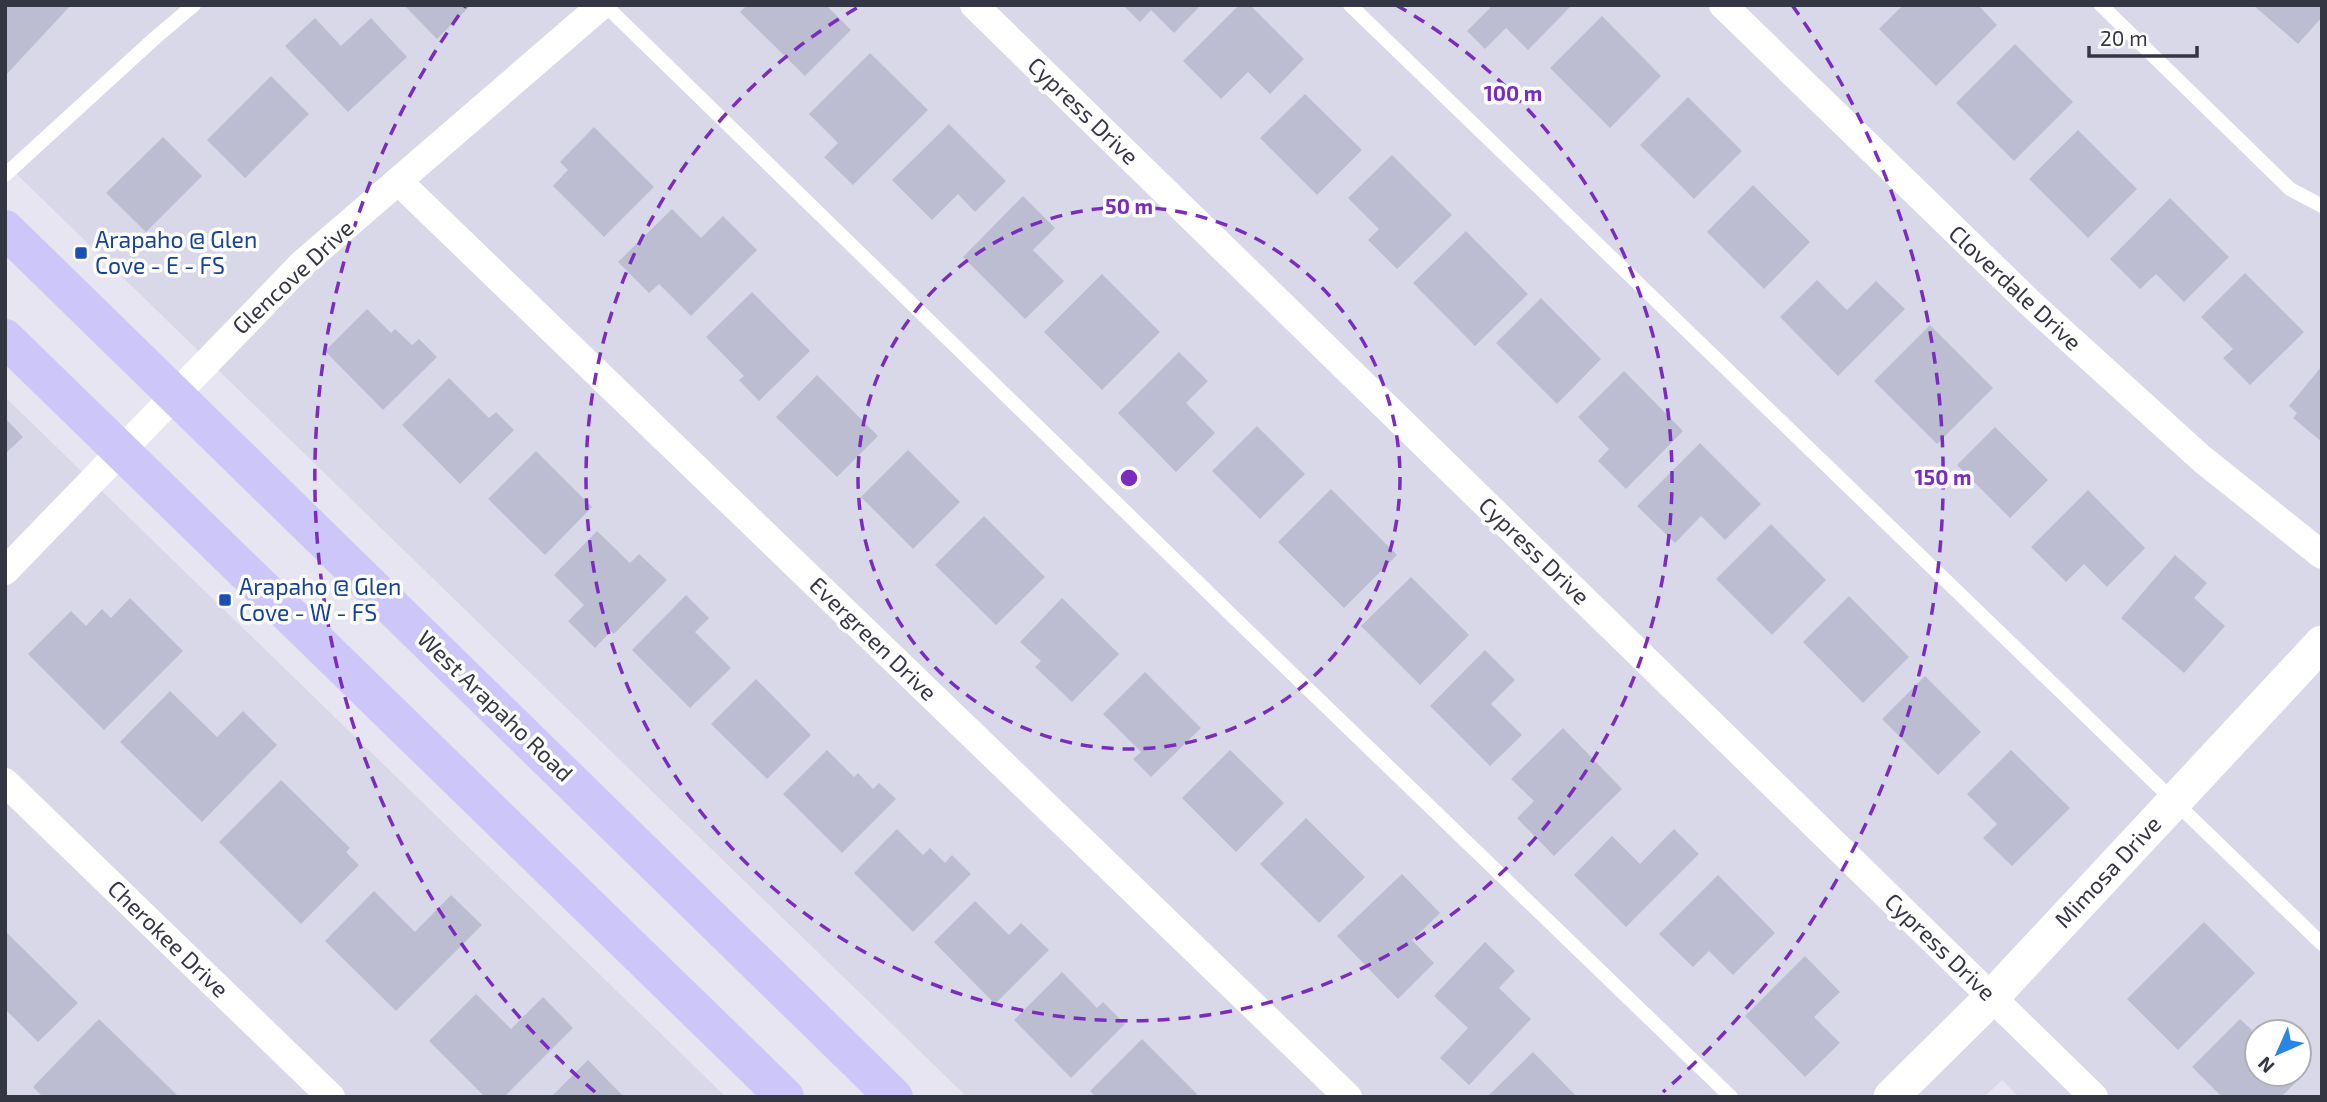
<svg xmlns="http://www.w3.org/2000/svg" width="2327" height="1102" font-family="'Exo 2',sans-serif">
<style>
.residential{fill:#d8d8e8;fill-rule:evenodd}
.building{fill:#bcbdd1}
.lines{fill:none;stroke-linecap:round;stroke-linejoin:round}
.service{stroke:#fff;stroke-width:14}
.minor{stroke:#fff;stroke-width:28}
.tertiary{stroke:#fff;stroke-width:35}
.secondary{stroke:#cdc7f9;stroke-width:38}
.ring{fill:none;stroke:#7b2cbf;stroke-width:3.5;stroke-dasharray:12 9}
.transit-dot{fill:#1a4fb4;stroke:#fff;stroke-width:2.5}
.labels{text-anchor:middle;stroke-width:7;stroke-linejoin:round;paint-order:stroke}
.street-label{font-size:23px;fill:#353643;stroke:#fff}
.transit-label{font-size:23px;fill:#164399;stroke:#fff;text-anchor:start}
.centre{fill:#7b2cbf;stroke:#fff;stroke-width:3.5}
.ring-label{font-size:21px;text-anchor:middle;font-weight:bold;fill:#7b2cbf;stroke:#fff;stroke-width:7;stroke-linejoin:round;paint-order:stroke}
</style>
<rect width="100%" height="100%" fill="#e6e5f1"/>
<path class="residential" d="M5,5H2322V1097H2019L2002,1080L1984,1097H967L5,163ZM2257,1032H2299V1074H2257Z
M5,397L726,1097H5Z"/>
<path class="building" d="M5,5H71L5,76Z
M404,5H471L437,39Z
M747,5H826L851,30L805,76L740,12Z
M1123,5H1201L1174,33L1151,10L1140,22Z
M1239,5H1250L1304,59L1270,94L1248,72L1221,99L1183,61Z
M1487,5H1572L1528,50L1506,28L1485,49L1467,31L1490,8Z
M1903,5H1978L1997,25L1936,86L1879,29Z
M2253,5H2322V17L2298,44Z
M1602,16L1661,76L1610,128L1550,68Z
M315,18L341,46L371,18L407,57L348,112L285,46Z
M2015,44L2073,102L2014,161L1956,103Z
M870,53L928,110L853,185L824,157L838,143L809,114Z
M271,76L309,114L245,178L207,140Z
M1305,94L1362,150L1317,195L1260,138Z
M1688,97L1742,151L1694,199L1640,145Z
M949,124L1006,181L975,212L958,194L932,220L892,180Z
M594,127L654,187L604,237L553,186L568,170L560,162Z
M2078,130L2137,189L2088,238L2029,179Z
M163,137L202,176L146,232L106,193Z
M1392,155L1452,215L1397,269L1368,240L1379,229L1348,198Z
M1753,185L1810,242L1764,289L1707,232Z
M1023,196L1055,228L1033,250L1064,281L1025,319L963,257Z
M2170,198L2229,257L2184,302L2156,274L2140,289L2110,259Z
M672,209L701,238L723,216L757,250L691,316L659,284L649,293L618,262Z
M1466,231L1528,294L1475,346L1413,283Z
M2245,273L2304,332L2250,385L2223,358L2233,349L2201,317Z
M1102,274L1160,332L1102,390L1044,332Z
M1817,280L1847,310L1876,281L1905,309L1838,376L1780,317Z
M752,292L810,351L759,401L739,380L744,376L706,337Z
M1541,298L1601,359L1557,404L1496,343Z
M367,309L391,333L395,329L412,345L419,339L437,357L383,410L325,351Z
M1930,325L1993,388L1937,444L1874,381Z
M1179,352L1208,381L1186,403L1215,433L1176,472L1118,413Z
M2322,366V442L2293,418L2297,413L2289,406Z
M1624,371L1683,431L1626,489L1598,461L1609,449L1578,417Z
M817,375L878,436L837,477L776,417Z
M449,378L489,418L496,412L514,430L460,484L402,425Z
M5,418L23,437L5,454Z
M1257,426L1305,474L1260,519L1212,471Z
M1995,427L2048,480L2010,518L1957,465Z
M1700,443L1761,504L1725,540L1701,516L1675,543L1637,506Z
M908,450L960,502L913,549L861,497Z
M536,451L592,507L545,555L488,499Z
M1331,489L1397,555L1344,608L1278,542Z
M2088,490L2145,548L2107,587L2084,564L2066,582L2031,547Z
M984,516L1045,577L996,625L935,565Z
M1771,524L1826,580L1772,635L1716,579Z
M597,531L630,563L639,554L667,580L614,634L611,631L595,648L568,621L584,605L554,575Z
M2175,555L2207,583L2194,598L2225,626L2184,673L2121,618Z
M1411,577L1469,635L1420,685L1361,626Z
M686,595L709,618L695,632L731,668L690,708L632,650Z
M1849,596L1909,657L1863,703L1803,642Z
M130,598L183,651L104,730L28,654L71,611L86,626L102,609L111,618Z
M1062,598L1119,654L1072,702L1035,667L1041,661L1020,642Z
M1485,650L1515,680L1491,704L1522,735L1490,766L1430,706Z
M1145,672L1201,728L1151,777L1133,759L1141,752L1103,714Z
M1925,676L1981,732L1938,775L1882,719Z
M756,679L811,735L767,779L711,724Z
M170,691L217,737L243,711L277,745L202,822L120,742Z
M1563,728L1622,789L1554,856L1517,818L1534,801L1511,779Z
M827,750L854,777L858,773L873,789L879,783L896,799L842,853L783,794Z
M1230,750L1284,803L1236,852L1182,798Z
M2011,750L2070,808L2012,866L1983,838L1997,824L1967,794Z
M281,780L350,848L346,852L359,865L301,924L219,842Z
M1306,818L1365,877L1319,923L1260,864Z
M897,829L923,855L930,848L945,863L952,855L971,874L913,932L854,873Z
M1674,829L1699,854L1626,927L1574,875L1612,836L1640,864Z
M1402,874L1440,913L1412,940L1434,963L1398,999L1337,936Z
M1718,875L1775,933L1733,975L1709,951L1693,967L1659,934Z
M374,891L415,932L451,895L482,925L396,1011L325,941Z
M975,901L1009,935L1021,923L1049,950L995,1004L934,942Z
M2204,922L2255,973L2178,1050L2127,999Z
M5,931L78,1003L38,1042L5,1009Z
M1485,942L1515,971L1499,988L1531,1019L1469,1085L1440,1058L1468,1028L1434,996Z
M1805,956L1840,992L1814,1017L1840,1043L1805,1077L1745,1016Z
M1062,972L1097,1008L1103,1002L1125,1024L1071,1078L1014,1020Z
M476,994L511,1029L543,997L573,1028L504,1097H485L429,1041Z
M99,1019L179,1097H43L33,1087Z
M2240,1019L2257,1035V1074H2296L2300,1078L2281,1097H2222L2192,1067Z
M1142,1039L1197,1094L1194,1097H1096L1090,1091Z
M1533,1052L1577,1097H1487Z
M588,1060L624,1097H551Z"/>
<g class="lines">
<path class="service" d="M605,5L1253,636L1731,1097
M1350,5L2322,944
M2101,5L2290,189L2322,206
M5,175L155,38L194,5"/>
<path class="minor" d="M974,5L2094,1097
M1723,5L2030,303L2202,459L2322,555
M398,181L1348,1097
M5,571L303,263L602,5
M5,782L331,1097"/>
<path class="tertiary" d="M1891,1097L1992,997L2322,643"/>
<path class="secondary" d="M5,229L894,1097
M5,338L785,1097"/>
</g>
<g class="ring">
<circle cx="1129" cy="478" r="271"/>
<path d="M1396 5A543 543 0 1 1 862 5"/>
<path d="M595 1092A814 814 0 0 1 466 5M1792 5A814 814 0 0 1 1663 1092"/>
</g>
<g class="transit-dot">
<rect x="74" y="246" width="14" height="14" rx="3.5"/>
<rect x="218" y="593" width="14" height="14" rx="3.5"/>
</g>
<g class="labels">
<g class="street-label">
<text transform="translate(1083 111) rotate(44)" y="8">Cypress Drive</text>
<text transform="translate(293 277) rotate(-43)" y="8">Glencove Drive</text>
<text transform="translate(2015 288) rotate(43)" y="8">Cloverdale Drive</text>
<text transform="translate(1534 551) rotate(44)" y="8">Cypress Drive</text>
<text transform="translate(873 639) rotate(44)" y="8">Evergreen Drive</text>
<text transform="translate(495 706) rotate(44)" y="8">West Arapaho Road</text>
<text transform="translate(2108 872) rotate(-47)" y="8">Mimosa Drive</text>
<text transform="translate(168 939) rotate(44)" y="8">Cherokee Drive</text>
<text transform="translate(1940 947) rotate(44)" y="8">Cypress Drive</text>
</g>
<g class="transit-label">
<text x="95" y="248">Arapaho @ Glen<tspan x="95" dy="26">Cove - E - FS</tspan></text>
<text x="239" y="595">Arapaho @ Glen<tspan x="239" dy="26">Cove - W - FS</tspan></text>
</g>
</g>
<circle cx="1129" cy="478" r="10" class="centre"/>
<g class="ring-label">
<text x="1513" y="101">100 m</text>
<text x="1129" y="214">50 m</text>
<text x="1943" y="485">150 m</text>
</g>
<rect width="2327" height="1102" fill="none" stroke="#353643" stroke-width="14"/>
<g transform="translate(2278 1053) rotate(225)"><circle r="33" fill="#ffffff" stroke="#aeafb4" stroke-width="2"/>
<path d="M0-5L12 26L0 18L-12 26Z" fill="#2887e5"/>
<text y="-10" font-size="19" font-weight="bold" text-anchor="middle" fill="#353643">N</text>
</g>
<path d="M2089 46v10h108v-10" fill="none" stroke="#353643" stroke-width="3.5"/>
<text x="2100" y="46" font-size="21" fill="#353643" stroke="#ffffff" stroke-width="5" paint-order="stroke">20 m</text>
</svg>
